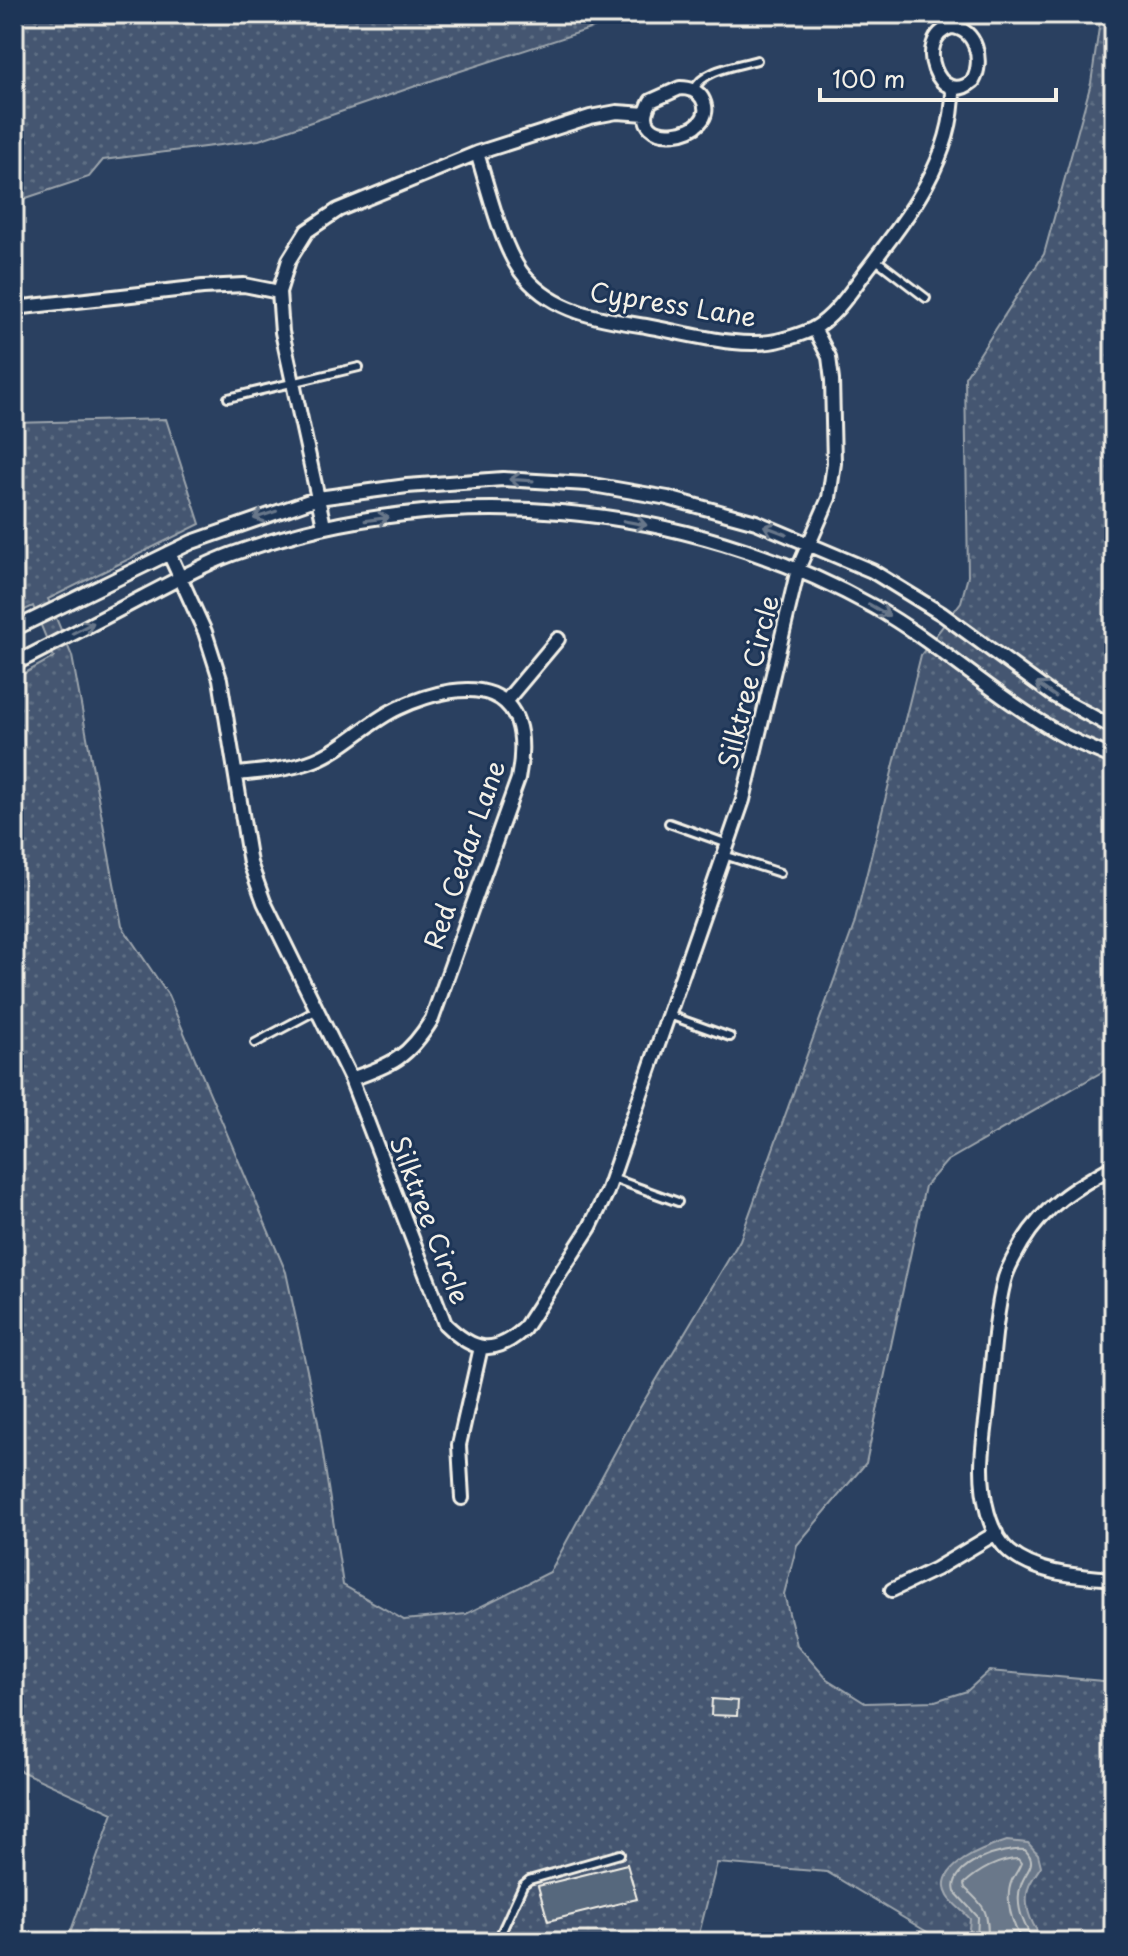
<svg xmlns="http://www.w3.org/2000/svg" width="1128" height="1956" font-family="'Playpen Sans',sans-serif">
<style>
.grass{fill:url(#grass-dots);stroke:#9ca4ac;stroke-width:2}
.water{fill:#6a788a;stroke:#a1a8b0;stroke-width:2}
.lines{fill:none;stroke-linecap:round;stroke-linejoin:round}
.shore{stroke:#bdc1c2;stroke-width:2}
.building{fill:#56677d;stroke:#f4f1e8;stroke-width:2}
.service-casing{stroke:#f4f1e8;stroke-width:12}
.minor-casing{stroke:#f4f1e8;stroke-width:18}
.service{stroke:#1d3557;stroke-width:6}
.minor{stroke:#1d3557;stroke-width:12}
.oneway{stroke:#68778a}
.labels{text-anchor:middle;stroke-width:6;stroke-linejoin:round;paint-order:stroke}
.street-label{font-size:26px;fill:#f4f1e8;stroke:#1d3557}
</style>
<defs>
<pattern id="grass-dots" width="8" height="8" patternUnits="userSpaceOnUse" patternTransform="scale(2)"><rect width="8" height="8" fill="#445771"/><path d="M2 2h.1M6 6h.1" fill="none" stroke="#607085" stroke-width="1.8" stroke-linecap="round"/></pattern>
</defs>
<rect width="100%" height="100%" fill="#2a4060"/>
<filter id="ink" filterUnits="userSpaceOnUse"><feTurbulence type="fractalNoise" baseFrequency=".0125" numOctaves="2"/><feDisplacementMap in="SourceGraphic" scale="16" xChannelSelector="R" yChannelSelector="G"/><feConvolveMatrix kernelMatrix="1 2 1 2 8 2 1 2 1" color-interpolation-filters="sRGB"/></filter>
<g filter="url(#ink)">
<path class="grass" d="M14,14H636L442,77L259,140L103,160L89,177L14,202Z
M1101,14H1114V1065L947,1161L925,1186L866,1463L797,1545L784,1594L797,1645L827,1679L865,1703L935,1701L967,1691L989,1671L1114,1682V1942H973L968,1938L964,1942H944L827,1872L717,1863L697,1942H67L113,1813L14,1768V679L54,657L33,606L14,615V423L166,419L200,524L48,599L72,656L122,926L168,995L286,1272L318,1422L343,1585L404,1620L466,1614L550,1572L632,1421L740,1240L854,925L921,655L961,602L968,576L965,377L1044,254L1091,83Z"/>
<path class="water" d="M1007,1841L1028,1843L1038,1854L1041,1866C1037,1873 1030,1881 1028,1889C1023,1907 1033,1930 1047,1942H973L968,1938L970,1919C964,1911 953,1905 948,1896C931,1866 988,1847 1007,1841Z"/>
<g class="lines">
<path class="shore" d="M977,1942L978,1917L955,1892C947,1865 1004,1847 1025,1850C1039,1864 1025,1871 1021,1885C1014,1905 1024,1926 1035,1942
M988,1942C988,1911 987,1909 965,1888L964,1884C978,1871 999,1859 1018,1859L1021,1863C1019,1869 1015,1874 1012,1880C1004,1899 1012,1925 1023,1942"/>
</g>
<path class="building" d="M712,1699L738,1701L737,1716L711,1715Z
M627,1864L637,1899L548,1921L538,1886Z"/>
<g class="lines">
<g class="service-casing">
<path id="service" d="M694,90C703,69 737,66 757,60
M875,259L926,298
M228,398L359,367
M669,823L728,844
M724,855L780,873
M669,1015L730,1037
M255,1043L317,1010
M612,1178L678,1202
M462,1942L466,1940L481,1942
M497,1942L523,1885L529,1880L620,1854"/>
</g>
<g class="minor-casing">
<path id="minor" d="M951,27C976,28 984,61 973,81C938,110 913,38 951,27Z
M680,88C689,88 697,90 702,98C725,138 623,151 651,101Z
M477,153C488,187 502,251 525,277C556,313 601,319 646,326C686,333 745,351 784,339C793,337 804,333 813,329C835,317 851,291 866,271C907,218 954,159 953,88
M14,308L203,287L244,285L279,292
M324,526L282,332L279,292L289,260L307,231L338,210L477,153L590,117L617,112L646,114
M169,553L205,632L220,679L250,863L264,902L351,1079L445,1324C474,1352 494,1356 524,1329L590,1227L607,1192L743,800L798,569L829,498L834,463L832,380L829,357L814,328
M14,629L192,542L318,498L407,486L503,479L587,484L668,498L756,522L872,571L942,614L1053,695L1114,728
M14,664C57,642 100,620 143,597C175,581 207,562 241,551C447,479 684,501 874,607C939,644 994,696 1059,733C1076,743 1096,750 1114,758
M506,701L558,639
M237,774C263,771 290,770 315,760C345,748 368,722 398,708C471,675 537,681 518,779L432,1019C409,1057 392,1065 351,1079
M1114,1166C1076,1187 1045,1205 1022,1243C1016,1254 1007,1268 1004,1281C995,1318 993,1357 989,1395C987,1419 982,1444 982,1468C982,1495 988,1533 1010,1552C1038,1575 1080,1576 1114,1579
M462,1498L459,1445L481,1347
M892,1590L936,1569L996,1533"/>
</g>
<use href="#service" class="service"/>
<use href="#minor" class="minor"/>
</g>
<defs><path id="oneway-shaft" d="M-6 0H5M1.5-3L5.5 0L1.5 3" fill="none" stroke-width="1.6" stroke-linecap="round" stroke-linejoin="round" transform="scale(2)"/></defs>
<g class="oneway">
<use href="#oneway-shaft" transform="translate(521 480) rotate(-176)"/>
<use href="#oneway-shaft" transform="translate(265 515) rotate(162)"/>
<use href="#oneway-shaft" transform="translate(377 519) rotate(-8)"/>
<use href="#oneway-shaft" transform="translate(635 523) rotate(11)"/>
<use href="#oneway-shaft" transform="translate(775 530) rotate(-159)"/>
<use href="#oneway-shaft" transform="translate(879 610) rotate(30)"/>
<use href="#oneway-shaft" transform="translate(83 628) rotate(-27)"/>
<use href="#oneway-shaft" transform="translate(1046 690) rotate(-145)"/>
</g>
</g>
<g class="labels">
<g class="street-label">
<text transform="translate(673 305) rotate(9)" y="9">Cypress Lane</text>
<text transform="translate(749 682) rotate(-76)" y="9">Silktree Circle</text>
<text transform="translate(465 855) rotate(-71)" y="9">Red Cedar Lane</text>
<text transform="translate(429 1220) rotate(69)" y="9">Silktree Circle</text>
</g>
</g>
<rect width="1128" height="1956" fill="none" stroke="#1d3557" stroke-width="48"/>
<rect x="24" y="24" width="1080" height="1908" fill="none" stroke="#f4f1e8" stroke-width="3" filter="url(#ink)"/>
<path d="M820 88v12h236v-12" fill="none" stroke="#f4f1e8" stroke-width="4"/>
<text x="832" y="88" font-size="24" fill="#f4f1e8" stroke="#1d3557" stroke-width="6" paint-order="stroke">100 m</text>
</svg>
